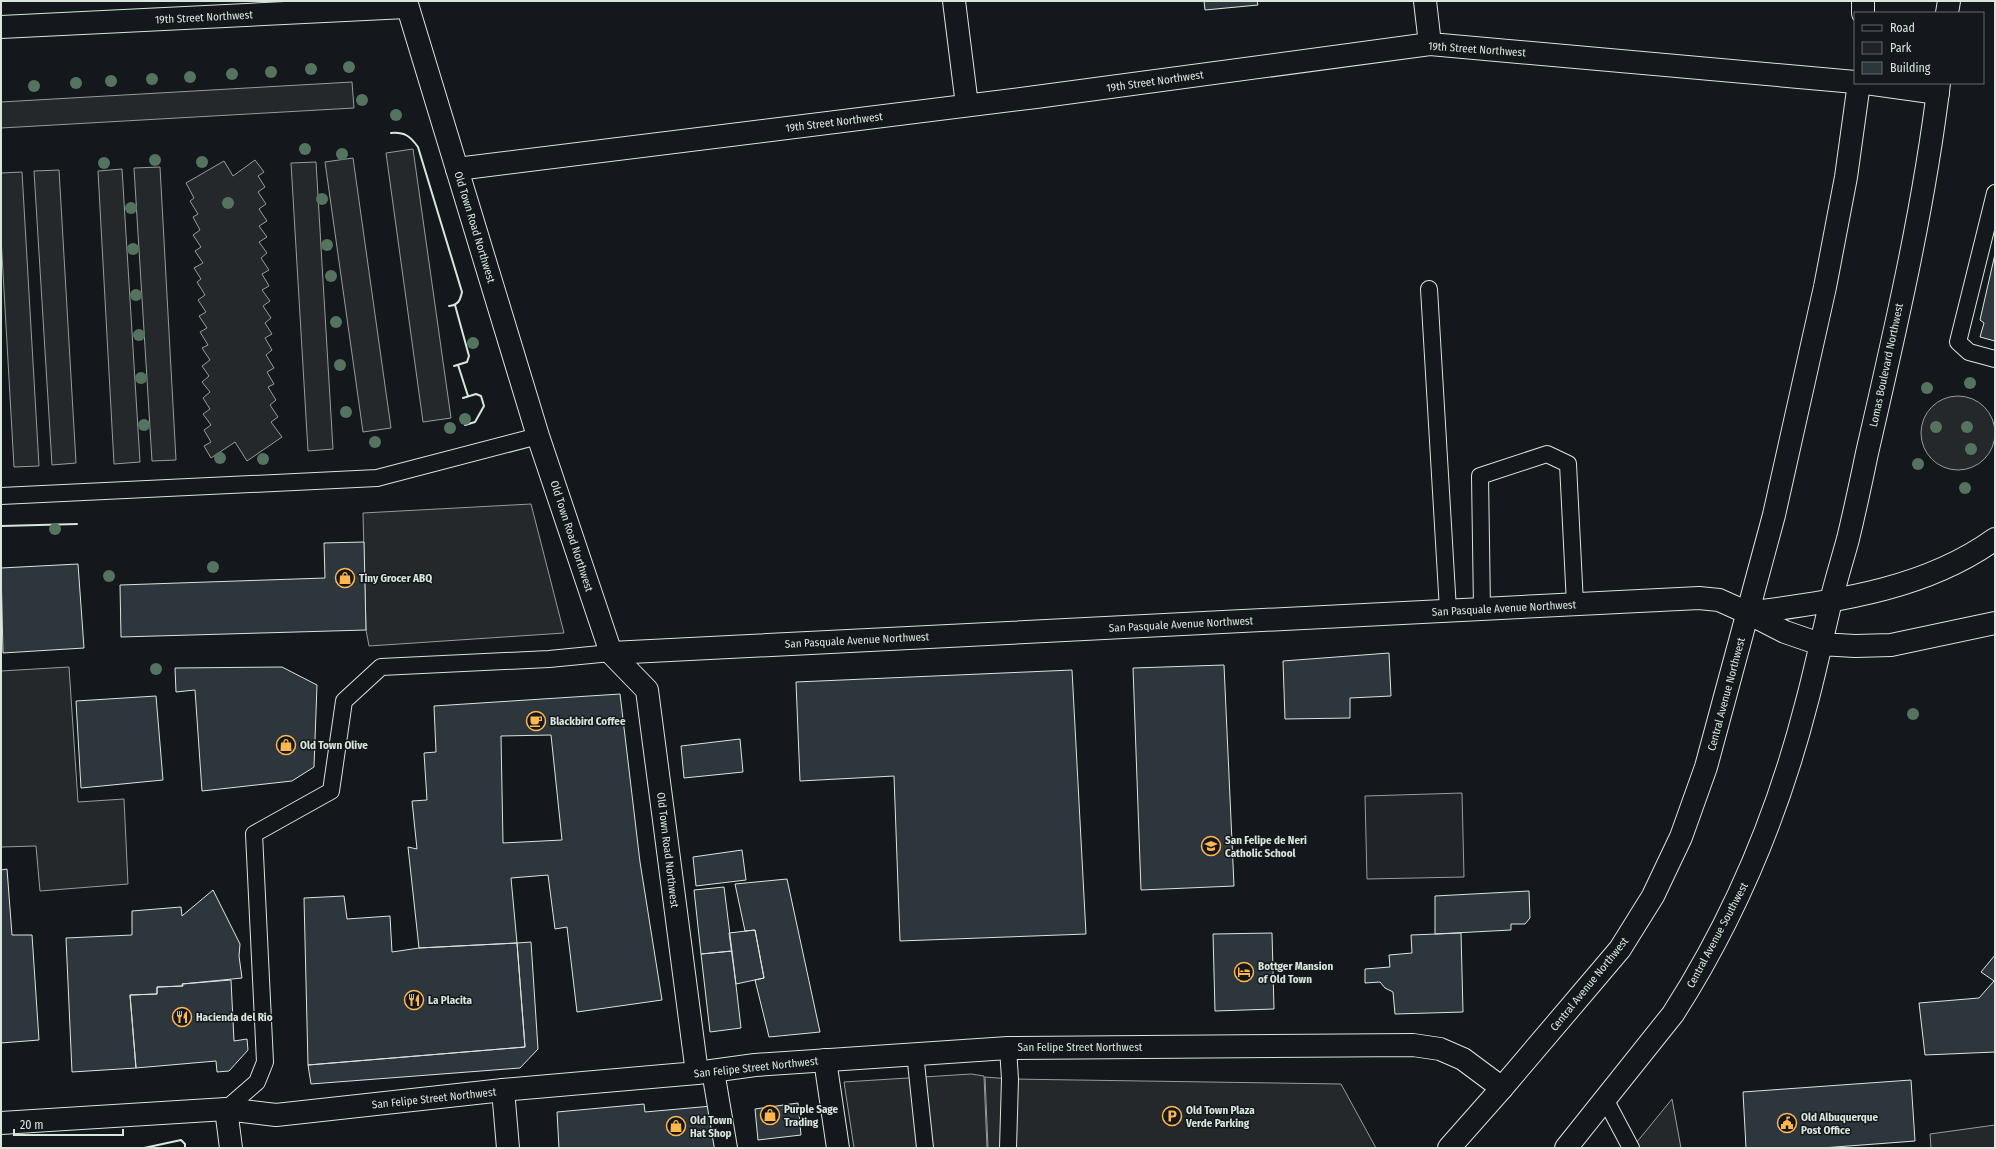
<svg xmlns="http://www.w3.org/2000/svg" width="1996" height="1149" font-family="'Fira Sans Condensed',sans-serif">
<style>
.green{fill:#202428;stroke:#939e99}
.parking{fill:#24282b;stroke:#939e99}
.building{fill:#2c363c;stroke:#d8e6dc;fill-rule:evenodd}
.lines{fill:none;stroke-linecap:round;stroke-linejoin:round}
.service-casing{stroke:#d8e6dc;stroke-width:18}
.minor-casing{stroke:#d8e6dc;stroke-width:24}
.tertiary-casing{stroke:#d8e6dc;stroke-width:24}
.primary-casing{stroke:#d8e6dc;stroke-width:24}
.service{stroke:#14181c;stroke-width:16}
.minor{stroke:#14181c;stroke-width:22}
.tertiary{stroke:#14181c;stroke-width:22}
.primary{stroke:#14181c;stroke-width:22}
.wall{stroke:#d8e6dc;stroke-width:2}
.tree{fill:#55745f}
.labels{text-anchor:middle;stroke-width:3;stroke-linejoin:round;paint-order:stroke}
.street-label{font-size:11px;fill:#d8e6dc;stroke:#14181c}
.poi-label{font-size:11px;font-weight:bold;fill:#d8e6dc;stroke:#14181c;text-anchor:start}
</style>
<rect width="100%" height="100%" fill="#14181c"/>
<path class="green" d="M1462,793L1464,877L1367,879L1365,796Z"/>
<path class="parking" d="M352,82L354,108L1,128V102Z
M413,149L451,418L423,422L386,153Z
M353,158L391,428L363,432L325,162Z
M255,160L264,172L258,176L265,187L258,192L266,204L259,209L267,221L259,226L267,237L259,242L267,253L261,258L269,270L262,274L269,286L262,290L270,301L263,306L271,318L265,323L272,334L265,338L272,350L266,355L274,368L267,372L274,384L268,387L276,400L270,405L278,417L271,422L282,437L247,461L235,442L211,458L204,446L211,442L204,430L211,425L203,414L210,409L203,398L210,392L202,382L209,376L202,366L210,360L202,348L208,345L200,332L207,328L199,316L206,312L198,300L205,295L197,282L201,279L194,268L203,263L195,251L201,247L193,235L200,230L193,217L198,214L190,201L194,198L186,183L224,161L233,176Z
M316,162L333,449L308,451L291,163Z
M160,167L176,460L152,461L134,168Z
M122,169L140,462L114,464L98,171Z
M59,170L76,463L52,465L34,171Z
M22,172L39,466L14,467L1,237V173Z
M1921 433a37 37 0 1 1 74 0a37 37 0 1 1-74 0Z
M531,504L564,633L369,646L366,630L363,513Z
M69,667L78,802L124,799L128,884L40,891L36,846L1,847V671Z
M971,1074L984,1076L987,1148H854L844,1082Z
M985,1077L1010,1079L1341,1084L1376,1148H988Z
M1672,1099L1681,1148H1632Z
M1995,1125V1148H1931L1930,1134Z"/>
<path class="building" d="M1204,1H1257L1258,5L1205,10Z
M1995,254V341L1980,337L1984,323L1980,320Z
M364,542L366,630L121,637L120,585L325,578L324,543Z
M78,564L84,648L3,653L1,568Z
M1389,653L1391,696L1350,698V718L1285,719L1283,661Z
M1224,665L1234,886L1141,890L1133,668Z
M282,667L317,685L314,767L292,781L202,791L195,690L176,692L175,668Z
M1072,670L1086,934L900,941L894,776L800,781L796,682Z
M620,694L640,862L662,1000L577,1012L567,927L555,929L548,875L511,878L517,943L419,948L408,847L417,849L412,801L427,800L424,753L436,752L434,706ZM551,735L562,840L503,843L501,736Z
M156,696L163,780L81,788L76,701Z
M740,739L743,772L684,778L681,746Z
M742,850L746,880L696,886L693,857Z
M7,869L12,935H32L39,1040L1,1043V870Z
M787,879L820,1032L769,1037L755,980L764,978L755,930L745,931L735,884Z
M724,887L732,951L701,954L694,890Z
M213,890L240,944L239,956L242,978L182,984L183,986L157,987V994L130,995L136,1068L72,1072L66,938L132,935V911L181,907L182,916Z
M1529,891L1530,918L1525,924H1511V930L1435,934V896Z
M344,896L347,919L390,916L392,952L419,948L517,943L525,1047L308,1065L304,898Z
M755,930L764,978L736,984L729,933Z
M1272,933L1274,1009L1215,1011L1213,934Z
M1461,933L1463,1012L1395,1014L1393,992L1385,988L1380,982L1365,983V969L1390,967L1389,955L1412,953L1411,935Z
M531,942L538,1049L520,1068L311,1084L308,1065L525,1047L517,943Z
M732,951L741,1028L710,1032L701,954Z
M1995,955V1052L1925,1055L1919,1003L1979,998L1994,981L1981,972Z
M231,980L234,1041L247,1039L248,1050L229,1071L217,1072L216,1061L136,1068L130,995L157,994V987L183,986L182,984Z
M1911,1080L1915,1141L1822,1148H1746L1743,1092Z
M798,1103L801,1135L758,1140L755,1109Z
M644,1104L645,1112L712,1106L716,1148H559L557,1112Z"/>
<g class="lines">
<g class="service-casing">
<path id="service" d="M1995,193L1958,342L1969,352L1995,359
M1429,289L1448,610
M1,496L377,478L538,436
M1482,609L1480,476L1547,454L1568,464L1575,604
M915,1053L925,1148
M1605,1099L1631,1148
M226,1109L257,1082L265,1062L254,834L331,791L344,701L381,667L549,659L611,653
M1008,1148L1010,1079L1008,1048"/>
</g>
<g class="minor-casing">
<path id="minor" d="M954,1L967,105
M1425,1L1430,44
M1,27L406,7
M1866,83L1938,93
M457,169L1036,97L1430,44L1855,82
M611,653L1699,598L1719,600L1748,613
M825,1060L838,1148
M713,1071L726,1148
M503,1090L508,1148
M226,1109L231,1148"/>
</g>
<g class="tertiary-casing">
<path id="tertiary" d="M406,1L538,436L611,653L647,690L697,1073
M1,1123L226,1109L276,1115L503,1090L697,1073L755,1065L1008,1048L1413,1045L1440,1049L1463,1059L1502,1088"/>
</g>
<g class="primary-casing">
<path id="primary" d="M1863,13V1
M1947,13L1949,1
M1748,613C1833,601 1923,591 1995,539
M1748,613L1785,632L1820,644L1855,646L1891,645L1995,623
M1449,1148L1502,1088L1620,949L1653,896L1681,837L1706,767L1774,515L1825,287L1846,177L1859,83
M1566,1148L1673,1014C1734,919 1778,814 1806,705C1815,672 1822,638 1830,605C1835,583 1842,561 1848,539C1855,510 1861,482 1867,453C1895,331 1924,208 1939,83"/>
</g>
<use href="#service" class="service"/>
<use href="#minor" class="minor"/>
<use href="#tertiary" class="tertiary"/>
<use href="#primary" class="primary"/>
<path class="wall" d="M391,133C405,132 410,136 418,147L462,292C460,301 458,305 449,306
M458,365L468,396
M454,366L467,362L469,356L455,305
M463,398L476,394L481,396L484,406L475,422L465,425
M1,526L77,524
M144,1148L181,1140L185,1144V1148"/>
</g>
<g class="tree">
<circle cx="349" cy="67" r="6"/>
<circle cx="311" cy="69" r="6"/>
<circle cx="271" cy="72" r="6"/>
<circle cx="232" cy="74" r="6"/>
<circle cx="190" cy="77" r="6"/>
<circle cx="152" cy="79" r="6"/>
<circle cx="111" cy="81" r="6"/>
<circle cx="76" cy="83" r="6"/>
<circle cx="34" cy="86" r="6"/>
<circle cx="362" cy="100" r="6"/>
<circle cx="396" cy="115" r="6"/>
<circle cx="305" cy="149" r="6"/>
<circle cx="342" cy="154" r="6"/>
<circle cx="155" cy="160" r="6"/>
<circle cx="202" cy="162" r="6"/>
<circle cx="104" cy="163" r="6"/>
<circle cx="322" cy="199" r="6"/>
<circle cx="228" cy="203" r="6"/>
<circle cx="131" cy="208" r="6"/>
<circle cx="327" cy="245" r="6"/>
<circle cx="133" cy="249" r="6"/>
<circle cx="331" cy="276" r="6"/>
<circle cx="136" cy="295" r="6"/>
<circle cx="336" cy="322" r="6"/>
<circle cx="139" cy="335" r="6"/>
<circle cx="473" cy="343" r="6"/>
<circle cx="340" cy="365" r="6"/>
<circle cx="141" cy="378" r="6"/>
<circle cx="1970" cy="383" r="6"/>
<circle cx="1927" cy="388" r="6"/>
<circle cx="346" cy="412" r="6"/>
<circle cx="465" cy="419" r="6"/>
<circle cx="144" cy="425" r="6"/>
<circle cx="1936" cy="427" r="6"/>
<circle cx="1967" cy="427" r="6"/>
<circle cx="450" cy="428" r="6"/>
<circle cx="375" cy="442" r="6"/>
<circle cx="1971" cy="449" r="6"/>
<circle cx="220" cy="458" r="6"/>
<circle cx="263" cy="459" r="6"/>
<circle cx="1918" cy="464" r="6"/>
<circle cx="1965" cy="488" r="6"/>
<circle cx="55" cy="529" r="6"/>
<circle cx="213" cy="567" r="6"/>
<circle cx="109" cy="576" r="6"/>
<circle cx="156" cy="669" r="6"/>
<circle cx="1913" cy="714" r="6"/>
</g>
<defs>
<g id="shop-ring" transform="scale(1)"><circle r="9.5" fill="#14181c" stroke="#ffb74d" stroke-width="1.5"/><path d="M-5-2.5h2.3a2.7 3.5 0 0 1 5.4 0H5L5.5 6h-11ZM-1.5-2.5h3a1.5 2.3 0 0 0-3 0Z" fill="#ffb74d"/></g>
<g id="cafe-ring" transform="scale(1)"><circle r="9.5" fill="#14181c" stroke="#ffb74d" stroke-width="1.5"/><path d="M-5.5-4.5H6V0H3Q3 3.5 0 3.5H-2.5Q-5.5 3.5-5.5 0ZM3-3.2v2h1.7v-2ZM-6 4.5H4V6H-6Z" fill="#ffb74d"/></g>
<g id="school-ring" transform="scale(1)"><circle r="9.5" fill="#14181c" stroke="#ffb74d" stroke-width="1.5"/><path d="M0-5L7-2L0 1L-7-2ZM-4 1L0 2.5L4 1V4Q0 6-4 4Z" fill="#ffb74d"/></g>
<g id="hotel-ring" transform="scale(1)"><circle r="9.5" fill="#14181c" stroke="#ffb74d" stroke-width="1.5"/><path d="M-6-4.5h1.5V1H6V5H4.5V3h-9V5H-6ZM-4 0a1.8 1.8 0 1 1 3.6 0ZM.5 0V-2.5h3Q6-2.5 6 0Z" fill="#ffb74d"/></g>
<g id="restaurant-ring" transform="scale(1)"><circle r="9.5" fill="#14181c" stroke="#ffb74d" stroke-width="1.5"/><path d="M-5-6h1v4h1v-4h1v4h1v-4h1v5L-1.5 .5V6h-2V.5L-5-1ZM5-6V6H3V1.5H1.5Q1.5-4 5-6Z" fill="#ffb74d"/></g>
<g id="parking-ring" transform="scale(1)"><circle r="9.5" fill="#14181c" stroke="#ffb74d" stroke-width="1.5"/><path d="M-3.5-5.5H1a3.5 3.5 0 0 1 0 7H-1V5.5H-3.5ZM-1-3.4V-.6H.8a1.4 1.4 0 0 0 0-2.8Z" fill="#ffb74d"/></g>
<g id="civic-ring" transform="scale(1)"><circle r="9.5" fill="#14181c" stroke="#ffb74d" stroke-width="1.5"/><path d="M-.6-6.5H3V-4.5H.6V-3L4-1V1h2V6H-6V1h2V-1L-.6-3ZM-1.2 2.5V6h2.4V2.5Z" fill="#ffb74d"/></g>
</defs>
<g fill-rule="evenodd">
<use href="#shop-ring" x="345" y="578"/>
<use href="#cafe-ring" x="536" y="721"/>
<use href="#shop-ring" x="286" y="745"/>
<use href="#school-ring" x="1211" y="846"/>
<use href="#hotel-ring" x="1244" y="972"/>
<use href="#restaurant-ring" x="414" y="1000"/>
<use href="#restaurant-ring" x="182" y="1017"/>
<use href="#shop-ring" x="770" y="1115"/>
<use href="#parking-ring" x="1172" y="1116"/>
<use href="#civic-ring" x="1787" y="1123"/>
<use href="#shop-ring" x="676" y="1126"/>
</g>
<g class="labels">
<g class="street-label">
<text transform="translate(204 17) rotate(-3)" y="4">19th Street Northwest</text>
<text transform="translate(1477 49) rotate(4)" y="4">19th Street Northwest</text>
<text transform="translate(1155 81) rotate(-8)" y="4">19th Street Northwest</text>
<text transform="translate(834 122) rotate(-7)" y="4">19th Street Northwest</text>
<text transform="translate(475 227) rotate(73)" y="4">Old Town Road Northwest</text>
<text transform="translate(1886 365) rotate(-78)" y="4">Lomas Boulevard Northwest</text>
<text transform="translate(572 536) rotate(72)" y="4">Old Town Road Northwest</text>
<text transform="translate(1504 608) rotate(-3)" y="4">San Pasquale Avenue Northwest</text>
<text transform="translate(1181 624) rotate(-3)" y="4">San Pasquale Avenue Northwest</text>
<text transform="translate(857 640) rotate(-3)" y="4">San Pasquale Avenue Northwest</text>
<text transform="translate(1726 694) rotate(-75)" y="4">Central Avenue Northwest</text>
<text transform="translate(668 850) rotate(83)" y="4">Old Town Road Northwest</text>
<text transform="translate(1717 935) rotate(-62)" y="4">Central Avenue Southwest</text>
<text transform="translate(1589 984) rotate(-51)" y="4">Central Avenue Northwest</text>
<text x="1080" y="1051">San Felipe Street Northwest</text>
<text transform="translate(756 1067) rotate(-6)" y="4">San Felipe Street Northwest</text>
<text transform="translate(434 1098) rotate(-6)" y="4">San Felipe Street Northwest</text>
</g>
<g class="poi-label">
<text x="359" y="582">Tiny Grocer ABQ</text>
<text x="550" y="725">Blackbird Coffee</text>
<text x="300" y="749">Old Town Olive</text>
<text x="1225" y="844">San Felipe de Neri<tspan x="1225" dy="13">Catholic School</tspan></text>
<text x="1258" y="970">Bottger Mansion<tspan x="1258" dy="13">of Old Town</tspan></text>
<text x="428" y="1004">La Placita</text>
<text x="196" y="1021">Hacienda del Rio</text>
<text x="784" y="1113">Purple Sage<tspan x="784" dy="13">Trading</tspan></text>
<text x="1186" y="1114">Old Town Plaza<tspan x="1186" dy="13">Verde Parking</tspan></text>
<text x="1801" y="1121">Old Albuquerque<tspan x="1801" dy="13">Post Office</tspan></text>
<text x="690" y="1124">Old Town<tspan x="690" dy="13">Hat Shop</tspan></text>
</g>
</g>
<rect width="1996" height="1149" fill="none" stroke="#d8e6dc" stroke-width="4"/>
<rect x="1854" y="12" width="130" height="72" fill="#14181c" stroke="#626a69"/>
<rect x="1862" y="25" width="20" height="6" fill="#14181c" stroke="#626a69"/>
<text x="1890" y="32" font-size="12" fill="#d8e6dc">Road</text>
<rect x="1862" y="42" width="20" height="12" fill="#202428" stroke="#626a69"/>
<text x="1890" y="52" font-size="12" fill="#d8e6dc">Park</text>
<rect x="1862" y="62" width="20" height="12" fill="#2c363c" stroke="#626a69"/>
<text x="1890" y="72" font-size="12" fill="#d8e6dc">Building</text>
<path d="M14 1129v6h109v-6" fill="none" stroke="#d8e6dc" stroke-width="2"/>
<text x="20" y="1129" font-size="12" fill="#d8e6dc" stroke="#14181c" stroke-width="3" paint-order="stroke">20 m</text>
</svg>
